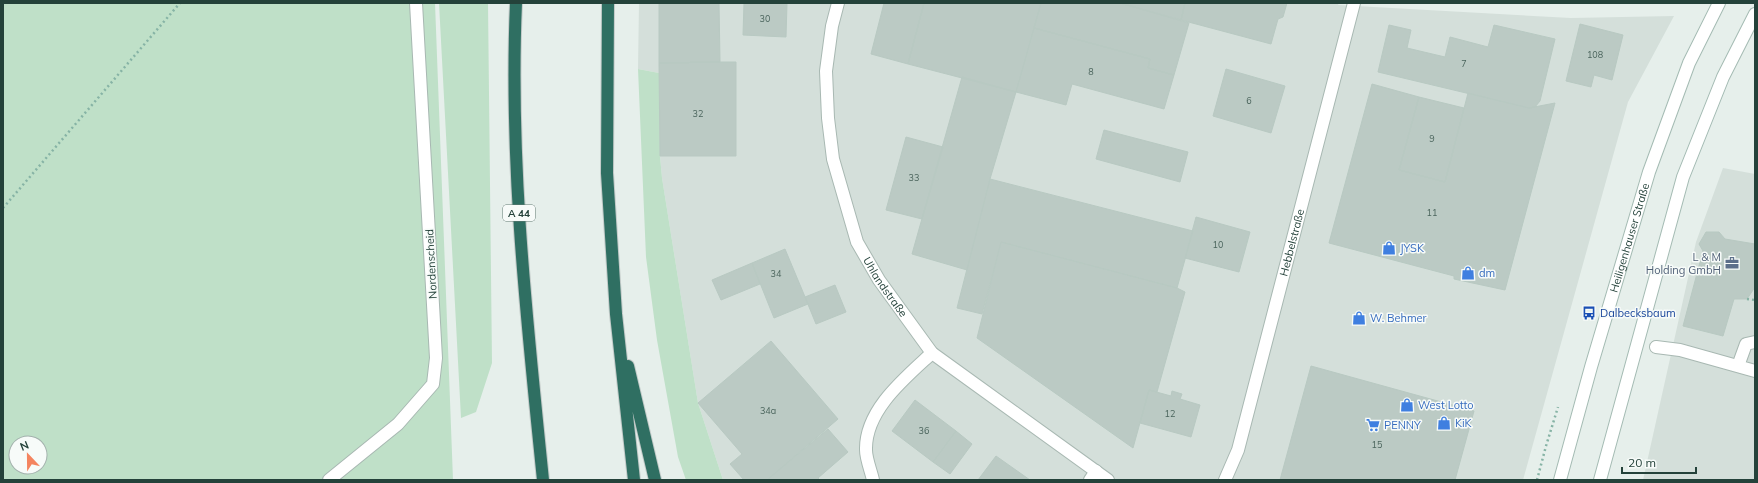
<svg xmlns="http://www.w3.org/2000/svg" width="1758" height="483" font-family="Mulish,sans-serif">
<style>
.built{fill:#d4dfda}
.green{fill:#bfe0c8;fill-rule:evenodd}
.building{fill:#bbcac4;stroke:#b8c9c2}
.lines{fill:none;stroke-linecap:round;stroke-linejoin:round}
.service-casing{stroke:#a8b8b2;stroke-width:14}
.minor-casing{stroke:#a8b8b2;stroke-width:14}
.secondary-casing{stroke:#a4bbb3;stroke-width:14}
.motorway-casing{stroke:#c2cac8;stroke-width:14}
.path{stroke:#86b3a5;stroke-width:2.5;stroke-dasharray:2 3;stroke-linecap:butt}
.service{stroke:#fff;stroke-width:12}
.minor{stroke:#fff;stroke-width:12}
.secondary{stroke:#fff;stroke-width:12}
.motorway{stroke:#2f6f62;stroke-width:12}
.labels{text-anchor:middle;stroke-width:3;stroke-linejoin:round;paint-order:stroke}
.number-label{font-size:9px;fill:#4a645c}
.shield{fill:#f7fbf9;stroke:#637a73;stroke-width:1}
.shield-label{font-size:10px;font-weight:bold;fill:#24423a}
.street-label{font-size:11px;fill:#24423a;stroke:#f7fbf9}
.shop-label{font-size:11px;fill:#366cbe;stroke:#f7fbf9;text-anchor:start}
.service-label{font-size:11px;fill:#4e5e75;stroke:#f7fbf9;text-anchor:end}
.transit-label{font-size:11px;fill:#164399;stroke:#f7fbf9;text-anchor:start}
</style>
<rect width="100%" height="100%" fill="#e6efeb"/>
<path class="built" d="M639,3H1339L1338,5L1571,18L1674,16L1628,102L1523,480H723L698,403L662,178L660,156L659,73L638,69Z
M1723,168L1755,174V480H1643L1696,242Z"/>
<path class="green" d="M3,3H435L453,480H3ZM16,443H40V467H16Z
M439,3H488L492,363L476,412L461,418Z
M638,69L659,73L660,156L662,178L698,403L723,480H686L678,457L657,340L646,257Z"/>
<path class="building" d="M659,3H719L720,62L659,63Z
M744,3H787L786,37L743,35Z
M884,3H924L908,64L871,54Z
M924,3H1041L1016,92L908,64Z
M1041,3H1120L1189,23L1174,75L1148,68L1150,59L1034,28Z
M1120,3H1185L1181,20Z
M1185,3H1287L1283,17L1278,19L1271,44L1181,20Z
M1580,24L1623,35L1612,80L1594,75L1591,87L1566,81Z
M1389,25L1411,30L1407,48L1445,57L1450,37L1488,47L1494,25L1555,39L1540,101L1535,107L1529,108L1378,72Z
M1034,28L1150,59L1148,68L1174,75L1164,109L1072,84L1066,105L1016,92Z
M720,62H736V156H660L659,63Z
M1226,69L1285,86L1271,133L1213,116Z
M962,77L1016,92L990,179L967,270L912,254Z
M1372,84L1419,97L1399,170L1445,182L1468,93L1529,108L1555,103L1505,290L1454,279V276L1329,243Z
M1419,97L1464,108L1445,182L1399,170Z
M1104,130L1188,152L1180,182L1096,159Z
M906,137L943,147L922,219L886,210Z
M990,179L1193,231L1177,288L1001,242L982,314L957,308Z
M1196,217L1250,232L1239,272L1185,258Z
M1706,232H1719L1725,239L1755,244V287L1747,299H1734L1723,336L1683,326L1703,251L1699,244Z
M1001,242L1177,288L1185,292L1157,392L1149,390L1133,448L977,338Z
M785,249L808,304L774,318L752,263Z
M752,263L760,284L721,300L712,280Z
M835,285L846,312L816,324L805,297Z
M771,341L838,419L767,480H744L730,464L742,454L698,403Z
M1311,366L1474,411L1455,480H1280Z
M1149,390L1171,396L1172,391L1182,394L1180,399L1200,405L1191,437L1140,423Z
M915,400L956,431L933,462L892,431Z
M828,429L848,452L818,478L820,480H767Z
M956,431L972,444L950,474L933,462Z
M996,456L1030,480H978Z"/>
<g class="lines">
<g class="service-casing">
<path id="service" d="M1656,347L1680,350L1755,371
M1738,366L1746,344L1755,342
M329,480L398,424L433,384L436,358L416,3
M873,480C871,471 866,459 866,450C865,410 905,378 932,353
M1090,480L1096,471"/>
</g>
<g class="minor-casing">
<g id="minor">
<path id="s1" d="M838,3L832,26L826,71L828,118L833,159L857,242L879,280L932,353L1108,480"/>
<path id="s2" d="M1225,480L1238,450L1354,3"/>
</g>
</g>
<g class="secondary-casing">
<g id="secondary">
<path id="s3" d="M1560,480L1591,367L1649,172L1689,63L1719,3"/>
<path d="M1600,480L1683,177L1723,77L1755,14"/>
</g>
</g>
<g class="motorway-casing">
<path id="motorway" d="M516,3C509,162 527,322 543,480
M608,3L607,173L616,314L634,480
M628,366L655,480"/>
</g>
<path class="path" d="M3,208L180,3
M1747,299L1755,300
M1537,480L1546,446L1558,407"/>
<use href="#service" class="service"/>
<use href="#minor" class="minor"/>
<use href="#secondary" class="secondary"/>
<use href="#motorway" class="motorway"/>
</g>
<defs>
<g id="shop-bare" transform="scale(1.08)"><path d="M-5-2.5h2.3a2.7 3.5 0 0 1 5.4 0H5L5.5 6h-11ZM-1.5-2.5h3a1.5 2.3 0 0 0-3 0Z" fill="#3f7fe0" stroke="#f7fbf9" stroke-width="2.5" paint-order="stroke"/></g>
<g id="office-bare" transform="scale(1.08)"><path d="M-6-3h4V-5.5h4V-3h4V5H-6ZM-1-4.5V-3h2v-1.5ZM-6 0V1H6V0Z" fill="#5c6f8a" stroke="#f7fbf9" stroke-width="2.5" paint-order="stroke"/></g>
<g id="bus-bare" transform="scale(1.08)"><path d="M-5-6H5V4H4V6H2V4H-2V6H-4V4H-5ZM-3.5-4V0h7V-4ZM-3.5 1.2v1.5H-2V1.2ZM2 1.2v1.5H3.5V1.2Z" fill="#1a4fb4" stroke="#f7fbf9" stroke-width="2.5" paint-order="stroke"/></g>
<g id="supermarket-bare" transform="scale(1.08)"><path d="M-6-5.5h2.5l.6 2H6L4.5 2H-2.5L-4.4-4H-6ZM-1.5 3.2a1.3 1.3 0 1 0 .1 0ZM3 3.2a1.3 1.3 0 1 0 .1 0Z" fill="#3f7fe0" stroke="#f7fbf9" stroke-width="2.5" paint-order="stroke"/></g>
</defs>
<g fill-rule="evenodd">
<use href="#shop-bare" x="1389" y="248"/>
<use href="#office-bare" x="1732" y="263"/>
<use href="#shop-bare" x="1468" y="273"/>
<use href="#bus-bare" x="1589" y="313"/>
<use href="#shop-bare" x="1359" y="318"/>
<use href="#shop-bare" x="1407" y="405"/>
<use href="#shop-bare" x="1444" y="423"/>
<use href="#supermarket-bare" x="1373" y="425"/>
</g>
<g class="labels">
<g class="number-label">
<text x="765" y="22">30</text>
<text x="1595" y="58">108</text>
<text x="1464" y="67">7</text>
<text x="1091" y="75">8</text>
<text x="1249" y="104">6</text>
<text x="698" y="117">32</text>
<text x="1432" y="142">9</text>
<text x="914" y="181">33</text>
<text x="1432" y="216">11</text>
<text x="1218" y="248">10</text>
<text x="776" y="277">34</text>
<text x="768" y="414">34a</text>
<text x="1170" y="417">12</text>
<text x="924" y="434">36</text>
<text x="1377" y="448">15</text>
</g>
<rect class="shield" x="503" y="205" width="32" height="16" rx="3"/>
<g class="shield-label">
<text x="519" y="217">A 44</text>
</g>
<g class="street-label">
<text dy="4" stroke="none"><textPath href="#s3" startOffset="252">Heiligenhauser Straße</textPath></text>
<text dy="4" stroke="none"><textPath href="#s2" startOffset="247">Hebbelstraße</textPath></text>
<text transform="translate(431 264) rotate(-93)" y="4">Nordenscheid</text>
<text dy="4" stroke="none"><textPath href="#s1" startOffset="297">Uhlandstraße</textPath></text>
</g>
<g class="shop-label">
<text x="1400" y="252">JYSK</text>
<text x="1479" y="277">dm</text>
<text x="1370" y="322">W. Behmer</text>
<text x="1418" y="409">West Lotto</text>
<text x="1455" y="427">KiK</text>
<text x="1384" y="429">PENNY</text>
</g>
<g class="service-label">
<text x="1721" y="261">L &amp; M<tspan x="1721" dy="13">Holding GmbH</tspan></text>
</g>
<g class="transit-label">
<text x="1600" y="317">Dalbecksbaum</text>
</g>
</g>
<rect width="1758" height="483" fill="none" stroke="#24423a" stroke-width="8"/>
<g transform="translate(28 455) rotate(338)"><circle r="19" fill="#f7fbf9" stroke="#a3b1ad"/>
<path d="M0-3L7 15L0 10L-7 15Z" fill="#f4845f"/>
<text y="-6" font-size="11" font-weight="bold" text-anchor="middle" fill="#24423a">N</text>
</g>
<path d="M1622 467v6h74v-6" fill="none" stroke="#24423a" stroke-width="2"/>
<text x="1628" y="467" font-size="12" fill="#24423a" stroke="#f7fbf9" stroke-width="3" paint-order="stroke">20 m</text>
</svg>
